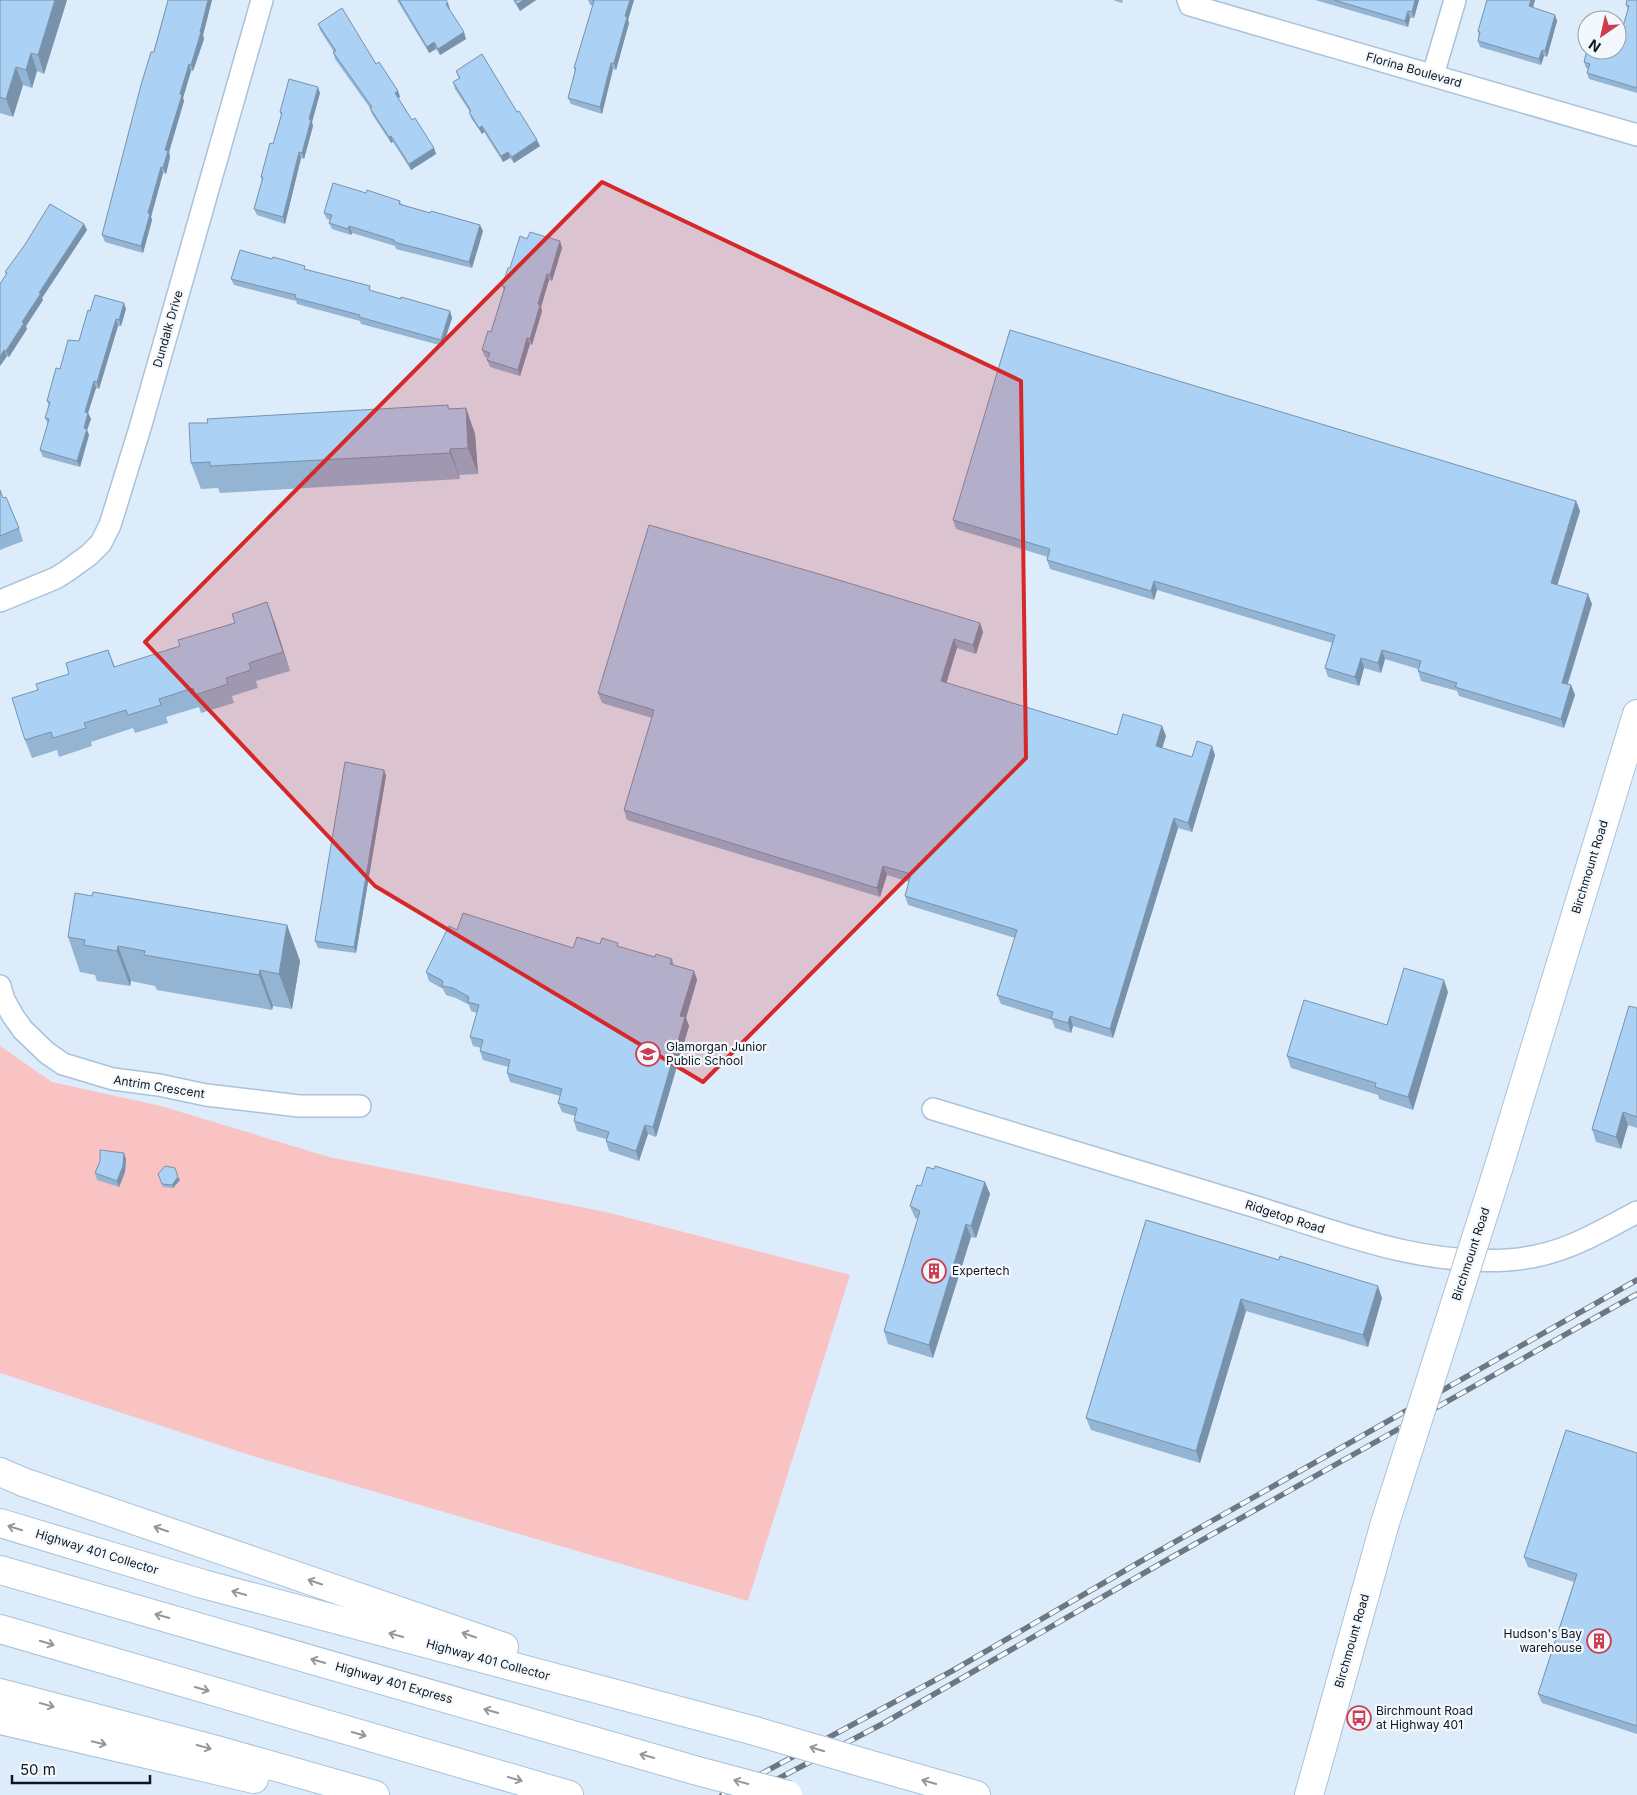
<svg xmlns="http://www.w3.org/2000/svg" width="1637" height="1795" font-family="Inter,sans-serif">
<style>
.green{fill:#f9c3c4}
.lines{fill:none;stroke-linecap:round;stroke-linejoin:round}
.minor-casing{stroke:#aac2d9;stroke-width:24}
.major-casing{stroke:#aac2d9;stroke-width:30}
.highway-casing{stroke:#aac2d9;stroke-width:30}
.minor{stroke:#fff;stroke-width:21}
.major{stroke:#fff;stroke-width:28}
.highway{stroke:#fff;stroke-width:28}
.rail-casing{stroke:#6c7782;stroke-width:5.5}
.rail{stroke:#f3f8fd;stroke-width:4;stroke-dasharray:11;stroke-linecap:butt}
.major-bridge-casing{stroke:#aac2d9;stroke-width:30;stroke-linecap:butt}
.highway-bridge-casing{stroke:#aac2d9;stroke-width:30;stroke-linecap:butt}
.major-bridge{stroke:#fff;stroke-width:28}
.highway-bridge{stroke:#fff;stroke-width:28}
.wall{fill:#93b4d2}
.shaded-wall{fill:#7892ab}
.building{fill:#abd1f4;stroke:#7892ab}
.oneway{stroke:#93979a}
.marked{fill:#d62828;fill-opacity:0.2;stroke:#d62828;stroke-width:4;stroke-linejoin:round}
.labels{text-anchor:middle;stroke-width:4.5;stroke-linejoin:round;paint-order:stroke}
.street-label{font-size:12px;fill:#0e171f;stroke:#f3f8fd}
.poi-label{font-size:12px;fill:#0e171f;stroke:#f3f8fd;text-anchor:start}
</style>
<rect width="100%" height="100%" fill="#ddecfb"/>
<path class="green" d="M0,1046L52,1082L161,1106L329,1157L606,1212L850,1275L748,1601L256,1457L0,1373Z"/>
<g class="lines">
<g class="minor-casing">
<path id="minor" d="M1188,0L1190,5L1637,135
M1433,75L1455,0
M0,601L56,578L67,571L89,555L101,543L110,525L140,428L262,0
M0,986L4,1000L13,1016L23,1030L47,1053L63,1064L113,1079L159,1085L206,1095L299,1106H360
M933,1109C1036,1141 1140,1171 1243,1203C1330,1229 1416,1266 1507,1260C1558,1257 1593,1236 1637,1212"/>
</g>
<g class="major-casing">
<path id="major" d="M1499,1166L1637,714
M1309,1795L1385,1523"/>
</g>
<g class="highway-casing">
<path id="highway" d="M0,1472L23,1482L504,1647
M0,1523L203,1584L755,1731
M0,1570L694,1770
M0,1629L569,1795
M0,1693L213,1749L375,1795
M0,1720L254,1779
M864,1763L976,1795"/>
</g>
<use href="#minor" class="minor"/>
<use href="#major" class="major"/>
<use href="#highway" class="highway"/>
<g class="rail-casing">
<path id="rail" d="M722,1795L952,1671L1150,1556L1637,1280
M747,1795L884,1723L1158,1565L1637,1294"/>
</g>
<use href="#rail" class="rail"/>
<g class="major-bridge-casing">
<path id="major-bridge" d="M1385,1523L1499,1166"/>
</g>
<g class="highway-bridge-casing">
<path id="highway-bridge" d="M755,1731L864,1763
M694,1770L788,1795"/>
</g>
<use href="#major-bridge" class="major-bridge"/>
<use href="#highway-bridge" class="highway-bridge"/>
</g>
<path class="wall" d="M0,0H67L44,74L37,71L32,88L23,85L13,117L0,113Z
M168,0H212L203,35L204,39L193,71H191L183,98L184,101L169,152L170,157L166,174L163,173L151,217L152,220L143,253L105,242L102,235Z
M397,0H446L450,9L449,10L466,39L440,55L436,49L429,53Z
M513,0H536L520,11Z
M588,0H634L628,20L629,23L616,70L613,69L602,114L571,104L568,98L575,71L574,68L593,6L590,5Z
M1113,0H1123L1122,3Z
M1315,0H1419L1414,18H1410L1408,27Z
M1535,0L1533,8L1555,15L1557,21L1547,57L1544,56L1541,65L1480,47L1478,41L1479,36L1478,31Z
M1637,0V93L1589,79L1587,73L1588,69L1586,68L1584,62L1621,33L1628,10L1626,5Z
M318,24L376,64L398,91L400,97L398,98L412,120L434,148L436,154L411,170L393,142L391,143L372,114L370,108L335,59L333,52H334L320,30Z
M456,71L517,112L540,146L514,163L510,158L503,162L484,132L482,134L471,118L469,112H470L455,89L453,82L459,79Z
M320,93L312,122L313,126L304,159L301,158L285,224L257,215L254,209L262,181L261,177L273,144L281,116L280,112Z
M400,201L401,204L430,213L480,225L483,231L472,268L396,249L395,246L352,233L351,235L332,229L329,223L330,220L327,219L324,213Z
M84,224L87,230L42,298L43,300L26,326L27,329L9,357L7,356L0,366L6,274L5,272Z
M560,241L562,248L552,281L549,280L541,307L542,311L532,345L530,344L520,376L490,367L487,360L488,358L485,357L482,350L491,332L504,290L502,286L510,268Z
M272,259L371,291L401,299L450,311L452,318L443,346L361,324L360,321L297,304L296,301L234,285L231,279Z
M126,309L121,326H118L99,389L96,388L88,413L91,419L87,430L89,435L80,467L43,457L40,450L48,424L45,418L49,406L47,401L60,369L79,341L90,311Z
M448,405L449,409L466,408L475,434L478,474L459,475L460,479L220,493L218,488L201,489L191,463L208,423Z
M0,490L3,498L19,528L23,541L0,550Z
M1576,501L1580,511L1557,585L1592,604L1568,684L1571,685L1575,695L1564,728L1459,696L1457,691L1421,681L1418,671V669L1385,659L1381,673L1364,668L1359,686L1328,677L1325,668L1332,643L1157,590L1154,600L1050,569L1047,560L1048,557L956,529L953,520Z
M274,621L290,671L256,681L258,688L232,696L234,703L201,713L199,707L166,717L168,723L135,733L133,728L91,742L92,746L59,757L57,750L32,758L25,740L38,690L69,674L108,650L115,667Z
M980,623L983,632L976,654L957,648L946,683L1117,735L1162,726L1166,736L1162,748L1192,757L1215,755L1192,832L1178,828L1113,1038L1073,1026L1071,1033L1055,1028L1052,1020L1001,1004L997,995L1015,938L908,905L905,896L909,882L887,875L880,897L627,820L624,810L652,718L602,703L598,693Z
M384,770L386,776L356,953L318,948L315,941Z
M287,925L300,961L292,1009L273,1006L272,1010L157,990L155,986L131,981L130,986L97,981L95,975L80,972L68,937Z
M457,930L573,948L600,944L619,947L655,957L672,959L674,965L694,971L697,980L686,1018L689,1026L656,1137L648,1134L639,1161L609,1151L606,1141V1139L577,1131L574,1121L575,1116L562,1112L558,1103L560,1096L510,1082L507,1073L508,1067L483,1060L480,1051L481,1048L473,1046L470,1037L477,1013L471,1011L469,1005L456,998L446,995L443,989L429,981L426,972Z
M1448,992L1413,1110L1379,1099L1378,1095L1291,1068L1287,1056L1387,1025Z
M1637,1008V1128L1628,1125L1621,1149L1596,1142L1592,1129Z
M126,1159L125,1172L119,1187L97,1180L95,1173L100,1161Z
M934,1169L985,1182L990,1194L976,1238L971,1237L933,1358L888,1344L884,1331L918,1219L915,1218L910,1206L921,1186Z
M159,1177L180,1180L173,1188L163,1187Z
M1146,1220L1382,1298L1368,1347L1246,1311L1200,1463L1091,1430L1086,1418Z
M1637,1453V1734L1542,1703L1538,1694L1574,1582L1528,1567L1524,1557Z"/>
<path class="shaded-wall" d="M55,0H67L44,74L38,55Z
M208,0H212L203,35L204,39L193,71L191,65Z
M524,0H536L520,11L517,4Z
M630,0H634L628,20L629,23L616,70L614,63L625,16Z
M1415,0H1419L1414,18L1412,12Z
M1531,0H1535L1531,13L1529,6Z
M448,3L450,9L448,11L446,4Z
M1408,11L1410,18L1408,27L1405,21Z
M1555,15L1557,21L1547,57L1545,51Z
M464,32L466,39L440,55L438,49Z
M434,42L436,49L429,53L427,47Z
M1542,50L1544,56L1541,65L1539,59Z
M31,53L37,71L32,88L26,70Z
M611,63L613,69L602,114L600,107Z
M189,64L191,71L183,98L184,101L169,152L170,157L166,174L163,168L165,150L180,94Z
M16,67L23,85L13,117L6,99Z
M318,87L320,93L312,122L313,126L304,159L302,153L309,119Z
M398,91L400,97L397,99L395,93Z
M482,126L484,132L482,134L479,128Z
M391,136L393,142L391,143L389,137Z
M537,140L540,146L514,163L512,157Z
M434,148L436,154L411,170L409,164Z
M299,152L301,158L285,224L283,217Z
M508,152L510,158L503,162L501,156Z
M161,167L163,173L151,217L152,220L143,253L141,246L148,213Z
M84,224L87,230L42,298L43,300L26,326L27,329L9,357L6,351L22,322L39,293Z
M480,225L483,231L472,268L469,262Z
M349,226L352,233L351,235L348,229Z
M560,241L562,248L552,281L550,275Z
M547,274L549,280L541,307L542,311L532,345L530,339L538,304Z
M124,303L126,309L121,326L119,320Z
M450,311L452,318L443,346L441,340Z
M116,319L118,326L99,389L97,382Z
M527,338L530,344L520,376L518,370Z
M4,350L7,356L0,366V357Z
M94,381L96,388L88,413L91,419L87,430L89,435L80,467L77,461L84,428L85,412Z
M466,408L475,434L478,474L468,448Z
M450,449L459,475L460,479L450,453Z
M1576,501L1580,511L1555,593L1551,583Z
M1154,581L1157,590L1154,600L1151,591Z
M1588,594L1592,604L1565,692L1562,683Z
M267,602L274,621L290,671L283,652Z
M980,623L983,632L976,654L973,645Z
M954,639L957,648L944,691L941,681Z
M1382,650L1385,659L1381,673L1378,663Z
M1361,658L1364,668L1359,686L1355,677Z
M1571,685L1575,695L1564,728L1561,719Z
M1162,726L1166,736L1160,755L1156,746Z
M1212,746L1215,755L1192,832L1188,823Z
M384,770L386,776L356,953L354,947Z
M1174,818L1178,828L1113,1038L1110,1029Z
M883,866L887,875L880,897L877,888Z
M287,925L300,961L292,1009L279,974Z
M118,946L131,981L130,986L117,951Z
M260,970L273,1006L272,1010L259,975Z
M694,971L697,980L686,1018L689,1026L656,1137L653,1127L680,1016Z
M1444,980L1448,992L1413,1110L1408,1097Z
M1070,1016L1073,1026L1071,1033L1068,1023Z
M1623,1112L1628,1125L1621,1149L1616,1137Z
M645,1125L648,1134L639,1161L636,1151Z
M124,1153L126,1159L125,1172L119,1187L117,1181Z
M178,1177L180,1180L173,1188L172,1185Z
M985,1182L990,1194L976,1238L971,1226Z
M966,1224L971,1237L933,1358L929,1345Z
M1378,1286L1382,1298L1368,1347L1363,1335Z
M1241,1299L1246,1311L1200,1463L1196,1451Z"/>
<path class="building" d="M0,0H55L38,55L31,53L26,70L16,67L6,99L0,97Z
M168,0H208L200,32H201L191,65L189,64L180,94L182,95L165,150L168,151L163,168L161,167L148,213L150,214L141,246L102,235L141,85L151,52H154Z
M399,0H446L448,3L446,4L464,32L438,49L434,42L427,47Z
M515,0H524L517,4Z
M592,0H630L625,16L627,17L614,63H611L600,107L568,98L576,68H574L594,1Z
M1334,0H1415L1412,12L1408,11L1405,21Z
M1487,0H1531L1529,6L1555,15L1545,51L1542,50L1539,59L1478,41L1480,32L1478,31Z
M1627,0H1637V88L1587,73L1590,64L1584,62L1587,50H1617V31L1621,33L1629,6L1626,5Z
M342,8L376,64L379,62L398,91L395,93L412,120L415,118L434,148L409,164L391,136L389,137L370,108L372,107L333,52L336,51L318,24Z
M482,54L517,112L519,111L537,140L512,157L508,152L501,156L482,126L479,128L469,112L471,111L453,82L460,78L456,71Z
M289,79L318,87L309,119L311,120L302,153L299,152L283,217L254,209L263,177H261L270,143L273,144L282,113L280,112Z
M333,183L366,193L367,190L400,201L399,204L430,213L431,211L480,225L469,262L394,242V240L349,226L348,229L329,223L332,215L324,213Z
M50,204L84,224L39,293H41L22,322L24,323L6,351L4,350L0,357V284L7,273L5,272L24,246Z
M530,232L560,241L550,275L547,274L538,304L540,305L530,339L527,338L518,370L487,360L490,353L482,350L488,331L491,332L505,287L502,286L508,268H510L520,236L527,239Z
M240,250L272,259L273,257L305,266L304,269L370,286L369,290L401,299V297L450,311L441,340L359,317L360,315L295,298L296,295L231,279Z
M95,295L124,303L119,320L116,319L97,382L94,381L85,412L88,413L84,428L87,429L77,461L40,450L49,419L45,418L50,402L47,401L56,368L60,369L68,340L79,341L88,310L90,311Z
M1010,330L1576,501L1551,583L1588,594L1562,683L1571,685L1561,719L1455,687L1457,683L1418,671L1421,661L1382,650L1378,663L1361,658L1355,677L1325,668L1335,635L1154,581L1151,591L1047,560L1050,549L953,520Z
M448,405V409L466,408L468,448L450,449V453L210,466V462L191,463L189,423H208L207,419Z
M0,490L3,498L6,497L19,528L0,536Z
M649,525L819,574L980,623L973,645L954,639L941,681L1117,735L1123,714L1162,726L1156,746L1192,757L1197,741L1212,746L1188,823L1174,818L1110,1029L1070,1016L1068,1023L1051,1018L1053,1012L997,995L1017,930L905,896L911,874L883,866L877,888L624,810L654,710L598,693Z
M267,602L283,652L249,663L251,670L226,678L228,684L195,695L193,688L159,699L161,705L128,715L126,710L84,723L86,728L53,738L51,732L25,740L12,698L38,690L36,684L69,674L66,663L108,650L114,667L180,646L178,640L235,623L232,614Z
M345,762L384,770L354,947L315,941Z
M93,892L287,925L279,974L260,970L259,975L144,955L145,951L118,946L117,951L84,945L85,940L68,937L75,893L92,896Z
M463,913L573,948L577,937L600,944L602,938L618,943L617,946L655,957L656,954L672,959L670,964L694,971L680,1016L685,1017L653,1127L645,1125L636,1151L606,1141L609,1132L574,1121L577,1108L558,1103L562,1089L507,1073L510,1060L480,1051L483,1040L470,1037L479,1005L468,1002L469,997L453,988L442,986L443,981L426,972L449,926L457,930Z
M1404,968L1444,980L1408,1097L1375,1087L1376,1083L1287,1056L1304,1000L1387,1025Z
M1629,1006L1637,1008V1117L1623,1112L1616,1137L1592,1129Z
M100,1150L124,1153L123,1166L117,1181L95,1173L100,1161Z
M165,1166L175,1168L178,1177L172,1185L162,1184L158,1174Z
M935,1166L985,1182L971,1226L966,1224L929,1345L884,1331L920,1211L910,1206L917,1185L921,1186L927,1167L934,1169Z
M1146,1220L1279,1260L1280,1256L1378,1286L1363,1335L1241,1299L1196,1451L1086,1418Z
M1566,1430L1637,1453V1726L1538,1694L1577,1574L1524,1557Z"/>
<defs><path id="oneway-shaft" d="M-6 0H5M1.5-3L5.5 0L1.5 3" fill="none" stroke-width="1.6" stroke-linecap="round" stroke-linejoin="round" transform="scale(1.25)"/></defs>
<g class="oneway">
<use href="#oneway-shaft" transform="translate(15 1528) rotate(-163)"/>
<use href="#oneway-shaft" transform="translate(161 1529) rotate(-161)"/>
<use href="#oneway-shaft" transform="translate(315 1582) rotate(-161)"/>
<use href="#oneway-shaft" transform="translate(239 1593) rotate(-165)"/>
<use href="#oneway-shaft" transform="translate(162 1616) rotate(-164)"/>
<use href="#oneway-shaft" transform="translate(396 1635) rotate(-165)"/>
<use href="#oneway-shaft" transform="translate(469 1635) rotate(-161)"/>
<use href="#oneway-shaft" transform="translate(47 1643) rotate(17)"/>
<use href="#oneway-shaft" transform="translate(318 1661) rotate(-164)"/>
<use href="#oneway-shaft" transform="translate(202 1689) rotate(16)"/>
<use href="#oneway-shaft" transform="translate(47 1705) rotate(15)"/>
<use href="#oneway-shaft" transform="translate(491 1711) rotate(-164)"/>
<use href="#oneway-shaft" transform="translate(359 1734) rotate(16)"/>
<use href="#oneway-shaft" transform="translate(99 1743) rotate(13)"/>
<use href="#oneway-shaft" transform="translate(204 1747) rotate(15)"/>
<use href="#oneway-shaft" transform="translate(817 1749) rotate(-163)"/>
<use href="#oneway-shaft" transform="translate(647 1756) rotate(-164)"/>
<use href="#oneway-shaft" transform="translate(515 1779) rotate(16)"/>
<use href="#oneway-shaft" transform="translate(741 1782) rotate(-165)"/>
<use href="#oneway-shaft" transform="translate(929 1782) rotate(-164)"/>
</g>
<path class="marked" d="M602,182L1021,381L1026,758L703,1082L375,886L145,642Z"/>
<defs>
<g id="school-ring" transform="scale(1.25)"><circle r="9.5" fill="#f3f8fd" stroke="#cd3d4f" stroke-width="1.5"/><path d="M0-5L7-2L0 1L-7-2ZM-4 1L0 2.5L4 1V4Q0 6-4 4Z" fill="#cd3d4f"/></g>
<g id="building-ring" transform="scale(1.25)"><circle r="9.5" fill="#f3f8fd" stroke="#cd3d4f" stroke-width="1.5"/><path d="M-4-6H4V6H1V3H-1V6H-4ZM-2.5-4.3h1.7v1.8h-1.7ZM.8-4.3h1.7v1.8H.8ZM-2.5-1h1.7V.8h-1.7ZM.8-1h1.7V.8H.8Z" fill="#cd3d4f"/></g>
<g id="bus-ring" transform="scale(1.25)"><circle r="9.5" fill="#f3f8fd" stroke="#cd3d4f" stroke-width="1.5"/><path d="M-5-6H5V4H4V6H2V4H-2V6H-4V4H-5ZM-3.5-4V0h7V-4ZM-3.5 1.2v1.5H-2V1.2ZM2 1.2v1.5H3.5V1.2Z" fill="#cd3d4f"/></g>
</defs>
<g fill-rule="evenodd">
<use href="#school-ring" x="648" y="1054"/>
<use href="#building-ring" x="934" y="1271"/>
<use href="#building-ring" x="1599" y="1641"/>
<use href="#bus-ring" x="1359" y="1718"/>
</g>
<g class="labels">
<g class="street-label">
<text transform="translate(1414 70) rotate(16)" y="4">Florina Boulevard</text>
<text transform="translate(168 329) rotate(-74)" y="4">Dundalk Drive</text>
<text transform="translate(1590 867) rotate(-73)" y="4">Birchmount Road</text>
<text transform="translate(159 1087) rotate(9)" y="4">Antrim Crescent</text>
<text transform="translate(1285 1217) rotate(18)" y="4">Ridgetop Road</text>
<text transform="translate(1471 1254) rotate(-72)" y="4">Birchmount Road</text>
<text transform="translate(97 1552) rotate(17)" y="4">Highway 401 Collector</text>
<text transform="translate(1352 1641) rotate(-74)" y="4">Birchmount Road</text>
<text transform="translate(488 1660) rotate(15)" y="4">Highway 401 Collector</text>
<text transform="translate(394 1683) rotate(16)" y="4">Highway 401 Express</text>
</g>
<g class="poi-label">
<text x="666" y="1051">Glamorgan Junior<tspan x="666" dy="14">Public School</tspan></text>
<text x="952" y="1275">Expertech</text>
<text x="1582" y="1638" text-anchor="end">Hudson's Bay<tspan x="1582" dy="14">warehouse</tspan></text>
<text x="1376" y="1715">Birchmount Road<tspan x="1376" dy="14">at Highway 401</tspan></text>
</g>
</g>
<g transform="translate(1602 35) rotate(214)"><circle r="24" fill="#f3f8fd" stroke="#979ea4"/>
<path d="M0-4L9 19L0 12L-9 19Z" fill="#cd3d4f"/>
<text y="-8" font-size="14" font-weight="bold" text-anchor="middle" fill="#0e171f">N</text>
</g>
<path d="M12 1775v8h138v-8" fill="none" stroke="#0e171f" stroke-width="2.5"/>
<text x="20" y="1775" font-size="15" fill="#0e171f" stroke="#f3f8fd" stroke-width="4" paint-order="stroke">50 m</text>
</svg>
